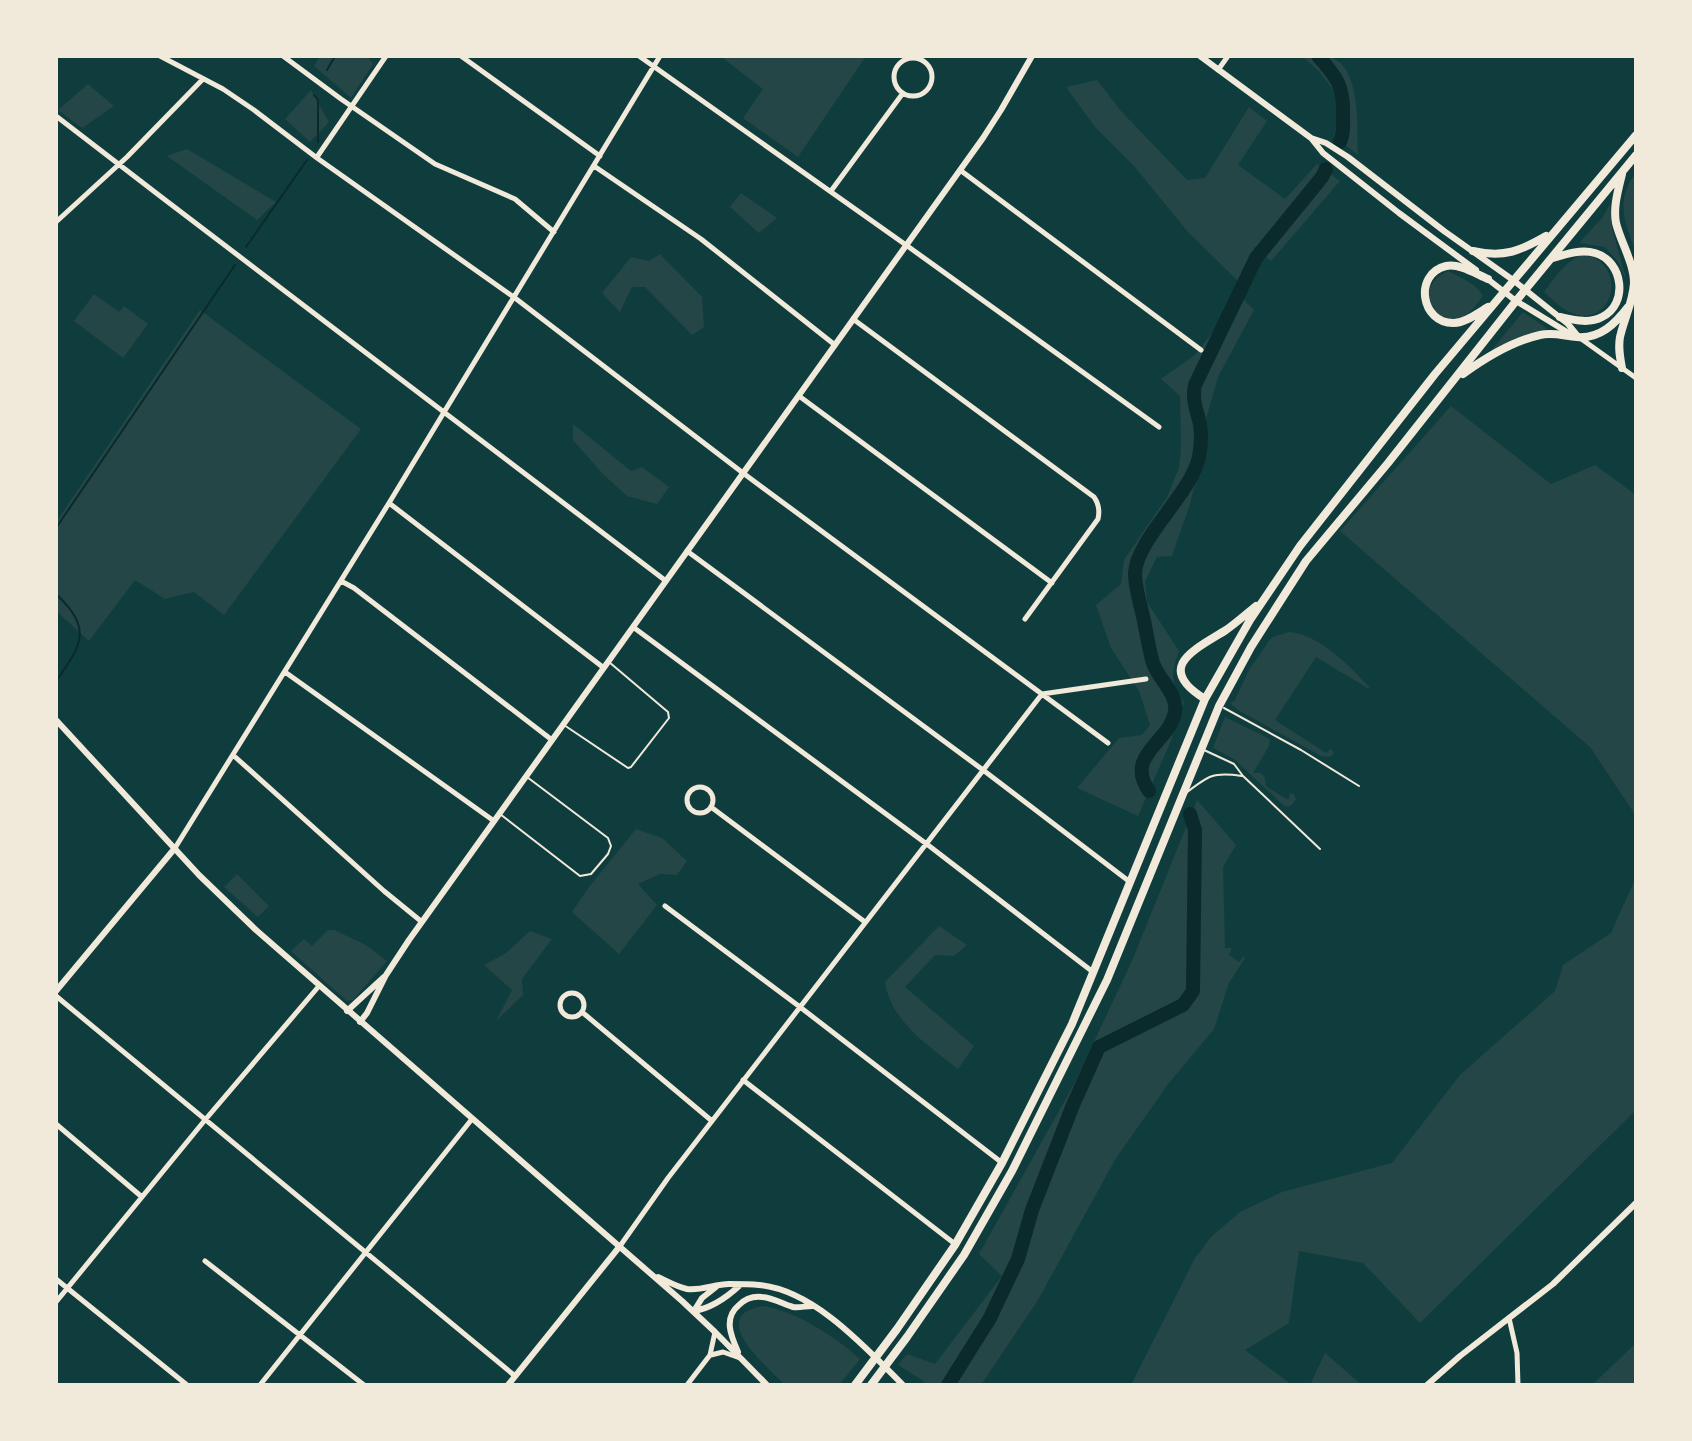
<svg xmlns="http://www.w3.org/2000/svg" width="1692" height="1441" font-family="'Nunito Sans',sans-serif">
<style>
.green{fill:#244646}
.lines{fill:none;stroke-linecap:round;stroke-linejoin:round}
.stream{stroke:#0a2a2b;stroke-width:2}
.river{stroke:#0a2a2b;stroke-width:14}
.service{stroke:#f1e9da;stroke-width:2}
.minor{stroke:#f1e9da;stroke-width:5}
.tertiary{stroke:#f1e9da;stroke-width:6}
.secondary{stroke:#f1e9da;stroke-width:6}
.trunk{stroke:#f1e9da;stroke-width:8}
</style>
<rect width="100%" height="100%" fill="#0f3d3e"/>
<path class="green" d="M320,56H367L373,64L351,98L314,66Z
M720,56H866L798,157L743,118L763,89Z
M1301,56C1309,56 1319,54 1327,56C1362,63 1357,128 1358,155L1334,136C1336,125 1339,113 1337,102C1335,87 1314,64 1301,56Z
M1097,80L1121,111L1187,180L1205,178L1249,107L1267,121L1238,165L1285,199L1317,164L1340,181L1271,261L1255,247L1239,282L1187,231L1135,167L1095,127L1066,87Z
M88,84L114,106L82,128L58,110Z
M311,90L329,122L310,142L285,119Z
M187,149L276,202L257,220L167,156Z
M1636,173V251C1624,223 1615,200 1636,173Z
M741,193L777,218L759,233L730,207Z
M1610,204L1612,228L1627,282L1618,262L1605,247L1579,243L1603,217Z
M660,254L702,297L704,327L692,335L645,287H632L620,312L602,293L631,257L649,261Z
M1581,255C1586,256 1590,256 1594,258C1625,272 1612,325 1575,314C1562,310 1553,300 1544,292C1555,277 1564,263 1581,255Z
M1448,271C1461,278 1476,283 1483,296C1478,302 1473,311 1466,315C1439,332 1408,289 1448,271Z
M1235,291L1254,310L1218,377L1206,419L1205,444L1190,504L1172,556L1157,557L1145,581L1147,602L1179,651C1171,674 1170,682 1184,702L1170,743L1138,816L1077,788L1119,738L1142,735L1150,725L1139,691L1111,648L1096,605L1121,584L1124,560L1167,497L1179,468L1181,447L1180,396L1161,379L1195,355L1218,325Z
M94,294L119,312L124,306L148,324L123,358L74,321Z
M200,310L361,429L224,615L194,592L165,599L135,580L89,641L56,611V522Z
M1523,312L1548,329L1524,336L1491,351Z
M1451,406L1551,484L1595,465L1636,495V816L1590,747L1340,531Z
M573,424L631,471L642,467L669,487L657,504L627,496L603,474L573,440Z
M1289,632C1319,634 1350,666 1369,687V689L1316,657L1275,720L1326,753L1331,749L1334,753L1330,757L1321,756L1238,710L1231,704L1232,701L1234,702L1250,668L1267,644V643L1273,637Z
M1225,717L1270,739L1269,746L1253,773H1261L1265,778L1266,786L1286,799H1289L1290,793L1294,794L1296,799L1292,805L1287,807L1283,805L1234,759L1213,748Z
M1197,800L1236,845L1223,867L1225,948H1232L1229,955L1239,962L1244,956L1245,958L1229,983L1214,1029L1169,1083L1116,1158L1038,1300L981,1385H926L922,1380L898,1365L907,1354L935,1364L1002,1276L979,1254L1074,1084L1132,961Z
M636,829L662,838L687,861L677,875L660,874L638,884L657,905L619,954L572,912L589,887Z
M237,874L269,906L258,917L224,887Z
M1636,877V1110L1420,1323L1363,1263L1299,1251L1289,1323L1245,1350L1292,1385H1131L1195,1258L1212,1236L1240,1212L1282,1192L1392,1163L1460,1075L1555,991L1563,965L1611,933Z
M939,926L967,945L954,956L935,955L905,987L974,1046L958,1069C928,1045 891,1022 885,982Z
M328,930H334L366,945L387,961L353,1000L347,1001L291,951L304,939L312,946Z
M530,931L552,939L522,979L523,995L496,1021L512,990L484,965L506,953Z
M763,1306C798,1312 834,1336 860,1359L839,1385H785C767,1366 705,1316 763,1306Z
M1636,1343V1385H1592Z
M1325,1353L1362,1385H1310Z"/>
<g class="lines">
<path class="stream" d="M327,70L335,56
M314,95L318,100V142
M246,247L307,160
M56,528L235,265
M56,594C92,628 83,644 56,681"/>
<path class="river" d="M1318,56C1337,77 1344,87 1343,115C1343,125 1344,133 1340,142
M1149,791C1124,755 1170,742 1175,712C1178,693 1158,679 1153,663C1149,650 1147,635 1144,621C1141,606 1135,589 1135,573C1137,538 1191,494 1199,457C1201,447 1202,430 1199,420C1196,408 1192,398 1195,385L1256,258L1322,177L1326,169
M948,1385L990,1318L1018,1259L1032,1210L1073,1105L1099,1047L1183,1005L1193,991L1195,830L1190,814"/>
<path class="service" d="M1224,708L1301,750L1359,786
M564,725L628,768L631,767L669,718L668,712L609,662
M1204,750L1234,764L1243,776L1320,849
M1186,793C1209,775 1213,772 1242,776
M500,814L580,876L591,874L608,854L611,846L608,838L527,777"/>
<path class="minor" d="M160,56L223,89L254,110L317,158L515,298L743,473L1108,743
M283,56L341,99L435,164L515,199L554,232
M461,56L600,156
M639,56L906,245L1159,427
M894 77a19 19 0 1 1 38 0a19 19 0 1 1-38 0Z
M1218,70L1228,56
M56,116L160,196L666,581
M317,157L386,56
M594,166L701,239L835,345
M960,170L1201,350
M831,191L903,93
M56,222L127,157L203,79
M853,319L1094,497C1099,504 1100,510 1098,519L1025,619
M1580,338L1636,378
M799,396L1052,583
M389,503L604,668
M687,551L983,770L1130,882
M341,581L354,588L552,740
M633,627L928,845L1093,972
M285,672L494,821
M233,755L384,891L422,922
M687 800a13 13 0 1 1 26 0a13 13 0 1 1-26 0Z
M711,807L865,922
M175,848L389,503L660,56
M665,906L800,1007L1001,1162
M560 1005a12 12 0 1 1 24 0a12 12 0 1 1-24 0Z
M56,996L515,1376
M582,1012L712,1121
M743,1080L955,1244
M56,1124L142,1197
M620,1246L668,1178L1042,694L1146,679
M205,1261L364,1385
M56,1279L187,1385
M56,1302L205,1120L319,986
M1509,1318L1517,1353L1518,1385
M711,1355L723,1352L740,1358
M260,1385L472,1119
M687,1385L710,1355L715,1332"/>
<path class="tertiary" d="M1200,56L1311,138L1323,153L1399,213L1476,270
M1311,138L1326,143L1348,157L1444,231L1513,280L1568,324L1577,335
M1485,277L1516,301L1572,335
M56,991L175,848
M347,1011L384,977
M360,1022L367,1013L386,975L409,940L983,138L1001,110L1032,56
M508,1385L620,1246
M1427,1385L1460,1356L1553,1284L1636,1203"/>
<path class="secondary" d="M56,720L199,875L256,930L682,1301L715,1332L767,1385
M658,1277C667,1281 677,1287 687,1289C701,1291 715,1284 729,1284C739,1284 750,1284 759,1285C814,1290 866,1348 903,1385
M694,1311C712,1308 726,1298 739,1286
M694,1311L702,1298L716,1287
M738,1352C731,1336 723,1318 739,1305C745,1299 753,1296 762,1297C774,1298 782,1304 793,1307C799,1308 806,1306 812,1306"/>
<path class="trunk" d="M1473,251C1504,258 1520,251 1546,236
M1553,258C1566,254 1581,249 1595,253C1623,261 1629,304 1602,317C1589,324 1574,320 1560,317
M1488,279C1476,274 1459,263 1446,266C1413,274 1421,324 1454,323C1466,323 1479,312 1488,307
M1622,368C1620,358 1618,348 1620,337C1624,319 1633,302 1634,283C1634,263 1621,243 1616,223C1613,207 1618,191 1622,174
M1463,374C1485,358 1513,341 1540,335C1553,332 1564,336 1577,337C1600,339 1615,324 1628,307
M1205,699C1153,667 1196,649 1226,630C1236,623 1246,614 1256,606
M855,1385L897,1329L955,1245L1002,1163L1072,1024L1205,699L1250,620L1300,546L1435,374L1636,135
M871,1385L907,1337L964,1255L1012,1171L1107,980L1219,706L1251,647L1306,561L1388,463L1516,301L1636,155"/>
</g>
<rect width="1692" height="1441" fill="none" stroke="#f1e9da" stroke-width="116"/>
</svg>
